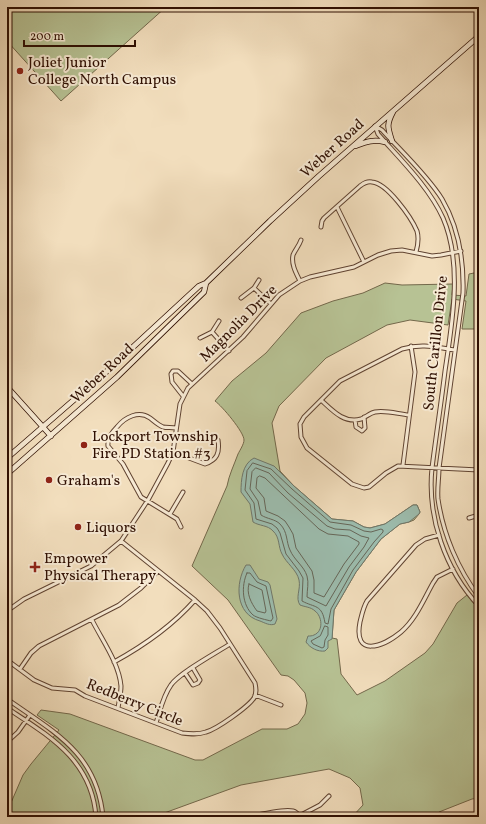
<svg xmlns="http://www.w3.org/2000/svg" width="486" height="824" font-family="Vollkorn,serif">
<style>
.green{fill:#b7c294;stroke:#73684b}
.water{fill:#9cbcad;stroke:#707769}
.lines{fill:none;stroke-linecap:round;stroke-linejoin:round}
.shore{stroke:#666658;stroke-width:1}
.minor-casing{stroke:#604331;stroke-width:5}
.secondary-casing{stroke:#2f0f02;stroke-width:6}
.minor{stroke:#f7ead4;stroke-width:3}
.secondary{stroke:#f7ead4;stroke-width:4.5}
.poi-dot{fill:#8f2418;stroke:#f7ead4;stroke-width:1.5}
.labels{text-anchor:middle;stroke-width:4;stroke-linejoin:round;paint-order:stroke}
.poi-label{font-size:15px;fill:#2f0f02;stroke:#f7ead4;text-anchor:start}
.street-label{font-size:15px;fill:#2f0f02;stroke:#f7ead4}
</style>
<rect width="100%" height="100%" fill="#f2debd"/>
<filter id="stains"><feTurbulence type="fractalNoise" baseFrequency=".005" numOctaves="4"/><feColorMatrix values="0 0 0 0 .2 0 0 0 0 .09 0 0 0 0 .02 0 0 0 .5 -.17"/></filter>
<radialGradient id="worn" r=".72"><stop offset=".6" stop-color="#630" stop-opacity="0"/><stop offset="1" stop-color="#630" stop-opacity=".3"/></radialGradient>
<path class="green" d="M7,7H166L61,101L7,41Z
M479,272V334L474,329H462L466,301L452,299L448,325L410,320L387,325L326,358L279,406L272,423L280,471L294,486L332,519L353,521L364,527L370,528L385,524L413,505H417L420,512L419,514L414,520L409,522L400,524L381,539L356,572L334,610L332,638L337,639L341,674L357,695L385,681L425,653L433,644L457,603L467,595L479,610V798L472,799L439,812L440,817H352L363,805L360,788L350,778L329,769L241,785L167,812L157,817H7V812L23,775L31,764L59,730L37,715L41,710L70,714L195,760H203L262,729H287L298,724L305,714L307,703L305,693L294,680L288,676L281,675L228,600L192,566L227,486C229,475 234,465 238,454C240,450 244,444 244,440C244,432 222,406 215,401L232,381L266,353L301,313L333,301L363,293L385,283L402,285L453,284L452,295L466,296L469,274Z"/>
<path class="water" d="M254,458L274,466L294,486L332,519L353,521L364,527L370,528L385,524L413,505H417L420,512L419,514L409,522L400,524L381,539L356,572L334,610L332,639L328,641V648L325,651C318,652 310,648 306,642L308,636C310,636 312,636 314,635C324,631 322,616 315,611C311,607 305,607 300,605C295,598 301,589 299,580C297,570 286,563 282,554C278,547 280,537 273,531C268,525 259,526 253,522L250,504L241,492C241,480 242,464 254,458Z
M246,565H250L259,579L268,582L270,585L277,619L275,624C270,626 265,623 260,621C235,614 235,583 246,565Z"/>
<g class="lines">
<path class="shore" d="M253,463L271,469L292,489L330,522L351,525L364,531L371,532L381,529L383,530V532L374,542L353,570L331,609L328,624L325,623C322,604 315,608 302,601L303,578L299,571L286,554L280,533L277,528L272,524L256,519L254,503L245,490L247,471Z
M256,468L269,473L288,493L327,526L335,529L350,530L361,536L369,538L364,547L349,567L326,606L307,597C307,590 309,583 307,576C304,566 294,560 290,550C286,542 288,532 280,524C275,519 267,519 261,515L258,501L250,489L252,472Z
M260,476L265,478L319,529L328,534L348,536L359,542V544L344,564L324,597L314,593V580L312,571L296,548L293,534L289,527L285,521L278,516L266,511L264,498L256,488L257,478Z
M247,573H250L257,582L266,586L273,618L271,621C267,620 257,618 253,615C242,605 241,586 247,573Z
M249,584L262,590L266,611L265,613L257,611C251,603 246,593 249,584Z
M325,626L328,627V635L325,640L324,647L322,648L313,644L311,641L320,636Z"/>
<g class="minor-casing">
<path id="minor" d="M375,126L378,134C400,159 429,187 443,218C463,264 452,324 445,371C441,404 436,436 432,468C427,517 445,570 479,606
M375,126L382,130C401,151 427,175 442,199C459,228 464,260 463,293L439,468C439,478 437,489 438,499C443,534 458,569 479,597
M337,207L364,262
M321,227L322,221L324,218L360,186C364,183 367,181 372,182C387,183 411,217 417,231C419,238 418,245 416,252
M300,281C296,273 291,264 293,255C295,250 299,246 301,240
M254,288L271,304
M241,298L254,288L259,280
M212,332L229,351
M200,338L212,332L219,321
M455,350C435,347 422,343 402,349L340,381L304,417L300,424L301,437L307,448L352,484L364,488L369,487L386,473L398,466L479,470
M183,396L172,382L171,374L173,371H178L192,384
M321,400C332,410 344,424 361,419C366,417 370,413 375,412C386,410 398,414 409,415
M355,420L356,427L362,431L365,428L364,417
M176,428C172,427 167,428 163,427C158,425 154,421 150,418C139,410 125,417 117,427C112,432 107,438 108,446L123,464L141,497L177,519L181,527
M173,452L205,464C217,460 220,453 218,440
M403,465L415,372L411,346
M170,514L183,492
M469,518L479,515
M439,535L425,539L416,545L367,601C363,608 362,614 360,622C353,658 383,647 401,632C416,619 424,599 433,583L437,577L453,569
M7,611L24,599L91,566L121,541L148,500L168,463L173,452L180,404L188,388L243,337L279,295L300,281L310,277L354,267L378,255L391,251L402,250L432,256L441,255L461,251
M92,620C102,640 119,663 121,686C121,694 119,701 118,708
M7,660L34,680L52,688L75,690L85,696L182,733C190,734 198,735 206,732C217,729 248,707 254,698C257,693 256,688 255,683L220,628L207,611L195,600L121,541
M114,662C145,645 172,626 195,600
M20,669L31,653L39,646L119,605L141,588L158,571
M185,673L193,685L198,683L200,680L193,668
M255,695L281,705
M7,699C54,732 97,753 103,817
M7,708C49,736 92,760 96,817
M156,723C160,711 163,696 171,685C179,673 216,653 230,644
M7,742L18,732L30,715
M299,816L320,805L329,796
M251,817C259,814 285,809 293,811C297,812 298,814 300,817"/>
</g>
<g class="secondary-casing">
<path id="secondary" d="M392,141C388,128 386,125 393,112
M355,146C366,142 373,139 385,142
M7,387L51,436
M7,458L106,372L199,286L206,283L270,221L319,176L479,36
M7,474L117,377L204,292L206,283"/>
</g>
<use href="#minor" class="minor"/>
<use href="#secondary" class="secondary"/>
</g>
<g class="poi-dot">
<circle cx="20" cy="71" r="4"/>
<circle cx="84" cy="445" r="4"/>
<circle cx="49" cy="480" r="4"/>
<circle cx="78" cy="527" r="4"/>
<path d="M33 561h4v4h4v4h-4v4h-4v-4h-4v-4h4z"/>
</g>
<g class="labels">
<g class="poi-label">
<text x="28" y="67">Joliet Junior<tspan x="28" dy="17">College North Campus</tspan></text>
<text x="92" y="441">Lockport Township<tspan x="92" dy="17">Fire PD Station #3</tspan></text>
<text x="57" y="485">Graham's</text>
<text x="86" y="532">Liquors</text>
<text x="44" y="563">Empower<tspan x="44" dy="17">Physical Therapy</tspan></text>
</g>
<g class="street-label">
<text transform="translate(332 148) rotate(-42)" y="5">Weber Road</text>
<text transform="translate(238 323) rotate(-45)" y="5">Magnolia Drive</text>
<text transform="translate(435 343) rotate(-84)" y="5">South Carillon Drive</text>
<text transform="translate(102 373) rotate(-43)" y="5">Weber Road</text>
<text transform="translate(135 702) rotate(22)" y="5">Redberry Circle</text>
</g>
</g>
<rect width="486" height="824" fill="none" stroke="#f2debd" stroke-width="24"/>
<rect x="8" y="8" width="470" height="808" fill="none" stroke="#2f0f02" stroke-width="2"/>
<rect x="12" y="12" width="462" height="800" fill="none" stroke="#2f0f02"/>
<path d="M24 40v6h111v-6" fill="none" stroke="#2f0f02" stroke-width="2"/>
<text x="30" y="40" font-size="12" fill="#2f0f02" stroke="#f7ead4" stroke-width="3" paint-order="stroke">200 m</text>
<rect width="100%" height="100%" filter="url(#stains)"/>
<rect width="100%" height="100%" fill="url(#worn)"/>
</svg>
